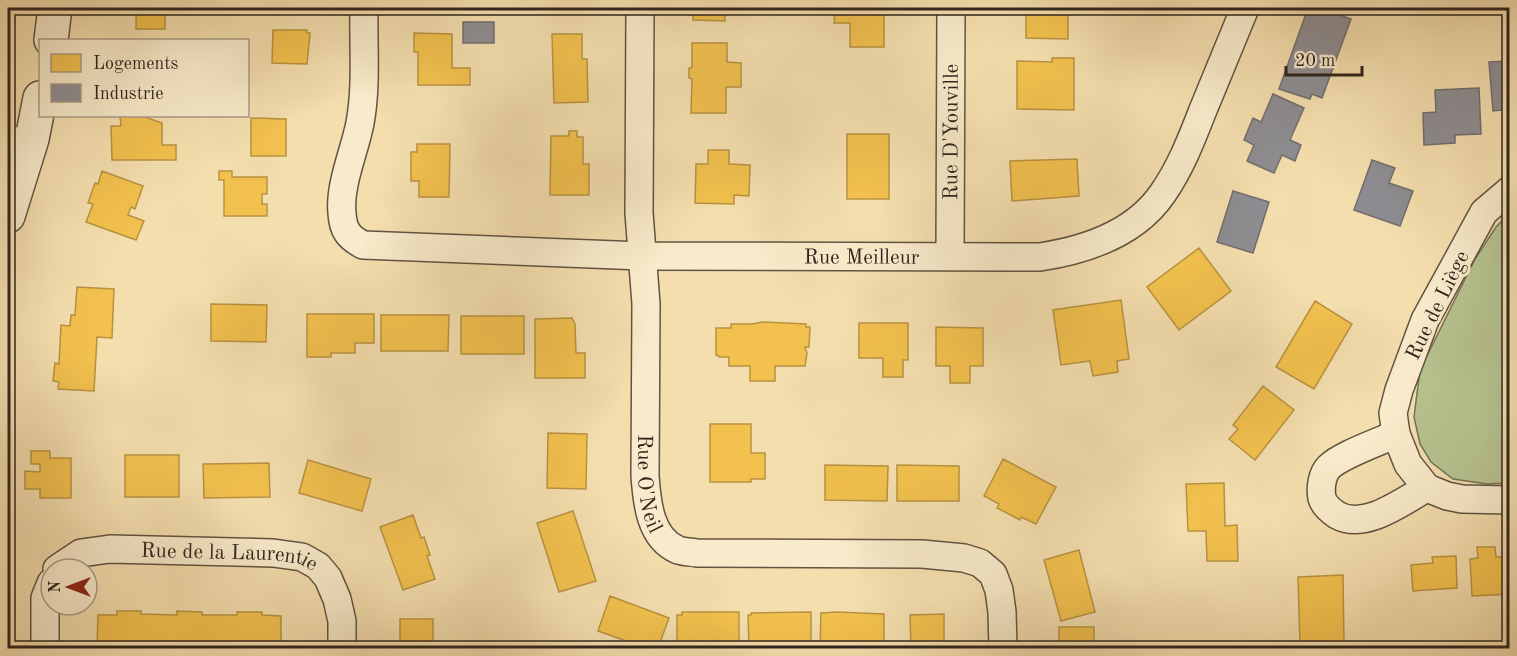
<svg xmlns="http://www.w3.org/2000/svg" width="1517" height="656" font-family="'Old Standard TT',serif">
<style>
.green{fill:#b6c28f;stroke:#747456;stroke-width:1.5}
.homes{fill:#f2c14e;stroke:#b89240;stroke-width:1.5}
.industry{fill:#8d8d92;stroke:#716e6f;stroke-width:1.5}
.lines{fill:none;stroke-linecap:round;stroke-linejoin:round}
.service-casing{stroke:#625342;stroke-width:16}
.minor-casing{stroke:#625342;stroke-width:30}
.tertiary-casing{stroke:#625342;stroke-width:36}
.service{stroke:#f8eaca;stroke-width:14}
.minor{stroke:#f8eaca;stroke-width:27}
.tertiary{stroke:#f8eaca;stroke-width:33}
.labels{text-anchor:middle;stroke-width:6;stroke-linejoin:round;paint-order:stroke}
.street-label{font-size:21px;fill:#31251e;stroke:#f8eaca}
</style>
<rect width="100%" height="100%" fill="#f4deae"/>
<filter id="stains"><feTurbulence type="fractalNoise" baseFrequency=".00333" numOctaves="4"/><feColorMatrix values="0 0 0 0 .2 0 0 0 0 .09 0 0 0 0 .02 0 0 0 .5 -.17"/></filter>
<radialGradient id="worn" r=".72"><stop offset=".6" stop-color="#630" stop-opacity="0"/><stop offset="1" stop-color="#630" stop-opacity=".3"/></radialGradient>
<path class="green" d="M1509,214V483L1487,484L1453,479L1431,462L1420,444L1414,417L1420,370L1475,259L1496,227Z"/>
<path class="homes" d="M136,8H165V29H136Z
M548,8H584V12H548Z
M693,8H725V21L693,20Z
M835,8H884V47H850V23H834Z
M1026,8H1068V39L1026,38Z
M273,30H307V33H310L307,64L272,63Z
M414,33L452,34V68H470V85H418V52H414Z
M552,34H582V59H587L588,102L554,103Z
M692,43H727V62L741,63V87H726V113H691L692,79L689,78V68H692Z
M1052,58H1074V110L1017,109V61L1052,62Z
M120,116H142L162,123V145H176V160H112L111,126H121Z
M251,118L286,119V156H251Z
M569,131H577V137H583V164H589V195H550L551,136H569Z
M847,134H889V199H847Z
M417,144H450L449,197H419V181H411V152H417Z
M708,150H729V164L750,165L749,196L734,195V204L695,203L696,164H708Z
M1077,159L1079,196L1012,201L1010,161Z
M102,171L143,186L135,209L131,207L128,215L144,221L136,240L86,222L93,204L88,203L95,183L98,184Z
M219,171H232V177H267V194H262V204H267V216H224V180H219Z
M1199,248L1231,291L1179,330L1147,287Z
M77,287L114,289L112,338L97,337L94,391L58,389L59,382L53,381L55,363L59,364L61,325L70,326L71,315H75Z
M1121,300L1129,359L1117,361L1118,372L1093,376L1090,361L1061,365L1053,310Z
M1315,301L1352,324L1314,389L1276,367Z
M211,304L267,305L266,342L211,341Z
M307,314H374V343H355V353H331V357H307Z
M381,315H449L448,351H381Z
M461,316H524V354H461Z
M572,318L575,324L576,353H585V378H535V319Z
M763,322L806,324V327H810L809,347H805L807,353L805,366H775V381H750V366H729V357H720L716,355V328H731V324H752Z
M859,323H908V360H903V377H883V358H859Z
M936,327L983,328V366H970V383H950V366H936Z
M1263,386L1294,410L1255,460L1229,439L1238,429L1233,425Z
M710,424H751V453H765V479H751V482H710Z
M548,433L587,434L586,489L547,488Z
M31,451H50V458H71V498H40V489H25V471L40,472V464H31Z
M125,455H179V497H125Z
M1003,459L1056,487L1036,524L1021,517L1020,520L997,508L999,504L984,496Z
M308,460L371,479L362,511L299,493Z
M269,463L270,497L204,498L203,464Z
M825,465L888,466L887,501L825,500Z
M897,465L959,466V501H897Z
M1224,483L1225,526L1237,525L1238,561H1207L1206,531H1188L1186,484Z
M573,511L596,581L559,592L537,523Z
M413,515L421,538L424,537L430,555L427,556L435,579L403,590L380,527Z
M1477,547H1495L1496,557L1510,556V594L1472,596L1470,559L1478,558Z
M1079,550L1095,612L1061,621L1044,560Z
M1456,556L1457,588L1413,591L1411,565L1433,563L1432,557Z
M1343,575L1344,642L1300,644L1298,577Z
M610,596L669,618L658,648H646L598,631Z
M117,611H141V614L177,615V611L202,612V615H237V612H262V615L281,616V648L97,647L98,615H117Z
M682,612H739V648L677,647V615H682Z
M811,612V647L749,648L748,615H751V613Z
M836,612L884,614V648H820L821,613Z
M944,614V648H911L910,615Z
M400,619H433V648H400Z
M1059,627H1094V648H1059Z"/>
<path class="industry" d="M1308,8H1320L1351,19L1322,98L1312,94L1310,99L1279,89Z
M463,22H494V43H463Z
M1510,61V109L1493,111L1489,62Z
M1479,88L1481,134L1455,135V143L1424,145L1423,113L1436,112L1435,90Z
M1273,94L1304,108L1290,140L1301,145L1295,161L1282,155L1274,173L1247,161L1254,145L1244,140L1253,118L1261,122Z
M1372,160L1395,168L1389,183L1413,191L1400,226L1354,210Z
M1233,191L1269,202L1253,253L1217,242Z"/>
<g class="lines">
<g class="service-casing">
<path id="service" d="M8,132L32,139"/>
</g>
<g class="minor-casing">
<g id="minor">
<path id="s1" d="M364,8C363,45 367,85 360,123C355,150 339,185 342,213C343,230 348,237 363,245L642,256L1040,257C1086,250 1136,233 1163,193C1181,167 1192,138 1203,110C1217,76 1231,42 1245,8"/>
<path id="s2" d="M640,8L639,213L646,304L645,476C647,503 650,538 678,550C684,552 691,552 697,553L922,554L964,558L980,563L993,574L999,590L1002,612L1003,648"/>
<path d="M1510,190L1484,212L1425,320L1399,390L1393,413L1396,434L1408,464L1427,488L1447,496L1462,499L1510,500"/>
<path id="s3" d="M950,256L951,8"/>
<path d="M1396,434C1379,442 1341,455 1329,467C1322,474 1320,488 1322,498C1324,505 1331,511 1337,515C1365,531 1402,501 1427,488"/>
<path id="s4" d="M57,569L81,553L110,549L273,553L302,557L318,566L328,578L337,599L342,621V648"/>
<path d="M45,648V598L51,583"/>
</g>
</g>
<g class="tertiary-casing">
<path id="tertiary" d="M51,40L55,8
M8,216L32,139L40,98"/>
</g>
<use href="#service" class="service"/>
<use href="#minor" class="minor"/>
<use href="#tertiary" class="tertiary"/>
</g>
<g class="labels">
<g class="street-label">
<text dy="7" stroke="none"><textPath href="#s3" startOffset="124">Rue D'Youville</textPath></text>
<text dy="7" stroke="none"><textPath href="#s1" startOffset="747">Rue Meilleur</textPath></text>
<text transform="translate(1437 305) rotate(-64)" y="7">Rue de Liège</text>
<text dy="7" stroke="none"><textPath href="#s2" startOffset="476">Rue O'Neil</textPath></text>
<text dy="7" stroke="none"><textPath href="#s4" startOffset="178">Rue de la Laurentie</textPath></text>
</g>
</g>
<rect width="1517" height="656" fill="none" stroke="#f4deae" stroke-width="30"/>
<rect x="9" y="9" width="1499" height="638" fill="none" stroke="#31251e" stroke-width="3"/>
<rect x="15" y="15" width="1487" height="626" fill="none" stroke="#31251e" stroke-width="1.5"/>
<rect x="39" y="39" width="210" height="78" fill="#f8eaca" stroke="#a89b85" stroke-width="1.5"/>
<rect x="51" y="54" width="30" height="18" fill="#f2c14e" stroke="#a89b85" stroke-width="1.5"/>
<text x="93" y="69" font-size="18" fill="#31251e">Logements</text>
<rect x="51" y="84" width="30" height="18" fill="#8d8d92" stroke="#a89b85" stroke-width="1.5"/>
<text x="93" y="99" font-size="18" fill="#31251e">Industrie</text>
<g transform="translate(69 587) rotate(270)"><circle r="28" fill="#f8eaca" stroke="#a89b85" stroke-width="1.5"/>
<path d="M0-4.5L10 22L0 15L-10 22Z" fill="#8f2418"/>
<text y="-9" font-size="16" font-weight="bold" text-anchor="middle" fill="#31251e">N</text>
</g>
<path d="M1286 66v9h76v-9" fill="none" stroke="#31251e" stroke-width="3"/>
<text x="1295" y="66" font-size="18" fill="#31251e" stroke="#f8eaca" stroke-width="4.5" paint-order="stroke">20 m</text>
<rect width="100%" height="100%" filter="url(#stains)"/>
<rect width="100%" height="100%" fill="url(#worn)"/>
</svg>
